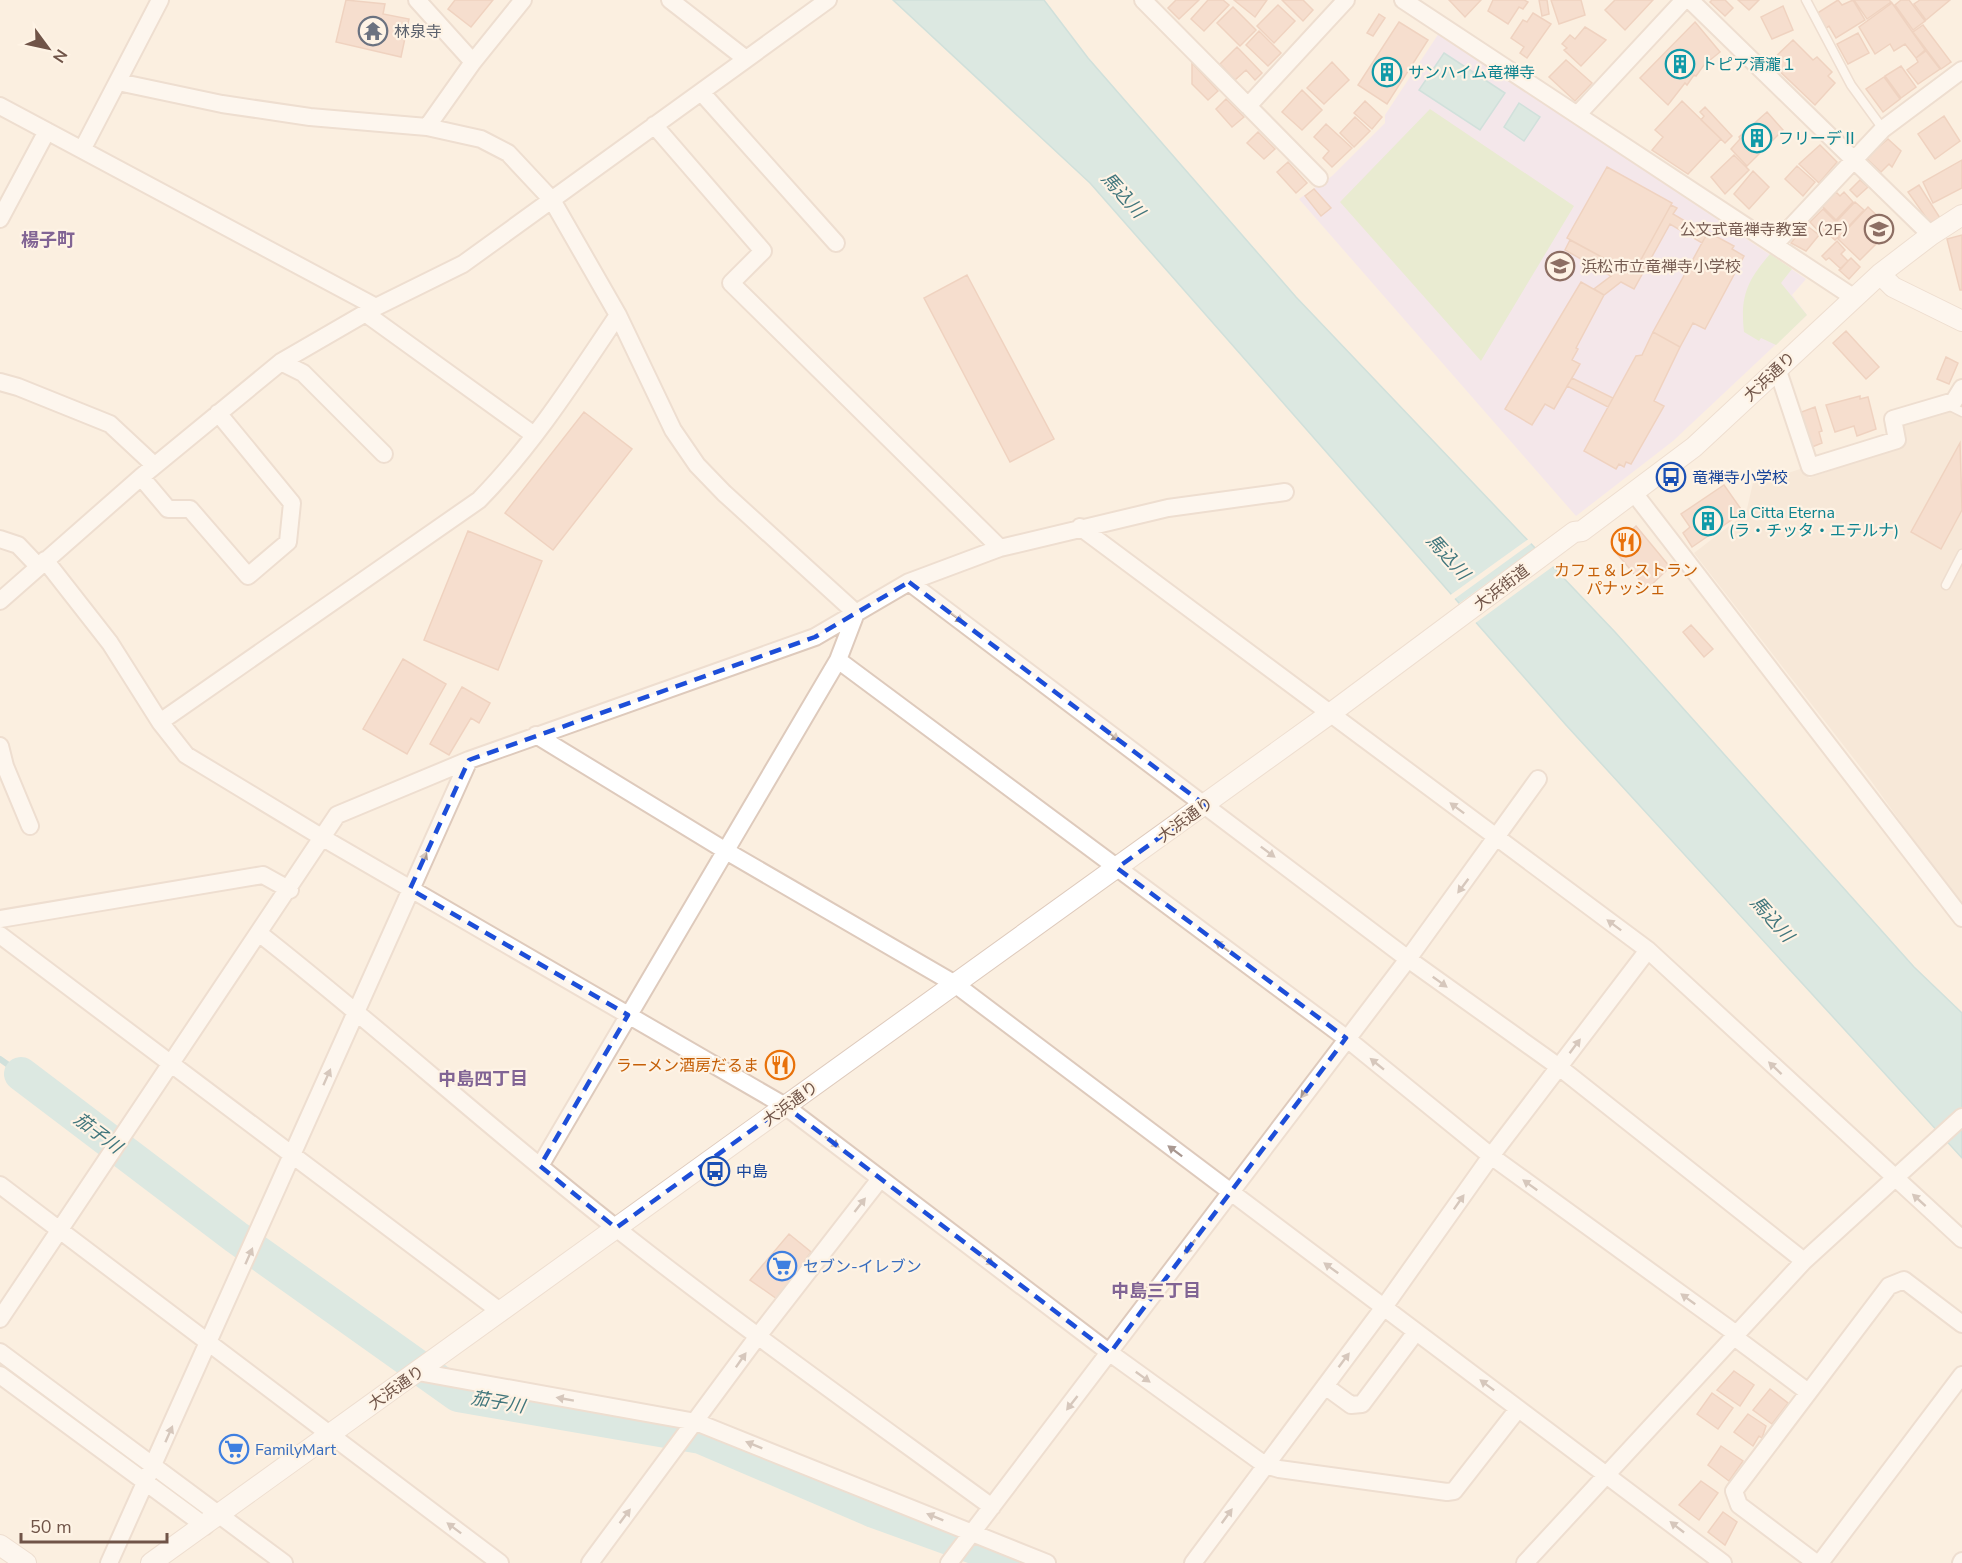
<svg xmlns="http://www.w3.org/2000/svg" width="1962" height="1563" font-family="'Nunito Sans','Noto Sans JP',sans-serif">
<style>
.residential{fill:#f2e0ce}
.education{fill:#ecddf7}
.green{fill:#d2e7bf}
.water{fill:#b5dfe3;stroke:#9ccfd4;stroke-width:1.5}
.pier{fill:#fbefe0}
.lines{fill:none;stroke-linecap:round;stroke-linejoin:round}
.stream{stroke:#9ccfd4;stroke-width:6}
.river{stroke:#b5dfe3;stroke-width:34}
.building{fill:#efcbb8;stroke:#e1b099;stroke-width:1.5}
.service-casing{stroke:#decabc;stroke-width:11}
.minor-casing{stroke:#decabc;stroke-width:20}
.tertiary-casing{stroke:#decabc;stroke-width:22}
.service{stroke:#fff;stroke-width:8}
.minor{stroke:#fff;stroke-width:16}
.tertiary{stroke:#fff;stroke-width:20}
.oneway{fill:#a99891}
.marked{fill:none;stroke:#1d4ed8;stroke-width:4.5;stroke-dasharray:12 8;stroke-linejoin:round}
.labels{text-anchor:middle;stroke-width:4.5;stroke-linejoin:round;paint-order:stroke}
.worship-label{font-size:16px;fill:#5b616d;stroke:#fef3e5;text-anchor:start}
.culture-label{font-size:16px;fill:#0d838f;stroke:#fef3e5;text-anchor:start}
.education-label{font-size:16px;fill:#785e54;stroke:#fef3e5;text-anchor:end}
.street-label{font-size:16px;fill:#705448;stroke:#fef3e5}
.transit-label{font-size:16px;fill:#164399;stroke:#fef3e5;text-anchor:start}
.food-label{font-size:16px;fill:#c56008;stroke:#fef3e5}
.shop-label{font-size:16px;fill:#366cbe;stroke:#fef3e5;text-anchor:start}
.water-label{font-size:18px;font-style:italic;fill:#40767c;stroke:#fef3e5}
.neighbourhood-label{font-size:18px;font-weight:bold;fill:#816494;stroke:#fef3e5}
</style>
<rect width="100%" height="100%" fill="#fbefe0"/>
<path class="residential" d="M1962,407V907L1869,778L1694,553L1742,516L1747,509L1754,478L1782,475L1803,468L1809,478L1906,445L1902,425Z"/>
<path class="education" d="M1439,33L1806,279L1792,295L1807,315L1673,441L1576,516L1299,199L1332,176L1385,123V115Z"/>
<path class="green" d="M1430,109L1574,206L1481,361L1340,202Z
M1770,254L1792,269L1781,283L1807,315L1776,345L1761,338L1759,341L1744,332C1740,296 1747,281 1770,254Z"/>
<path class="water" d="M893,0H1044L1088,58L1296,297L1615,632L1914,967L1962,1013V1158L1566,725L1090,183Z
M1444,53L1505,93L1480,130L1419,90Z
M1519,103L1540,117L1524,141L1504,127Z"/>
<path class="pier" d="M1530,538L1533,542L1453,600L1449,596Z
M1538,546L1555,565L1474,624L1457,605Z"/>
<g class="lines">
<path class="stream" d="M0,1059L21,1074"/>
<path class="river" d="M21,1074L236,1237L458,1395L701,1437L874,1511L1018,1563"/>
</g>
<path class="building" d="M346,0L385,4L383,14L409,19L401,57L336,42Z
M455,0H493L471,27L448,9Z
M1176,0H1199L1179,19L1168,8Z
M1208,0H1223L1229,5L1204,31L1191,19Z
M1234,0H1267L1255,17Z
M1282,0H1303L1313,10L1303,21Z
M1449,0H1481L1465,17Z
M1493,0H1524L1528,2L1523,9L1519,7L1508,24L1488,11Z
M1539,0H1547L1549,14L1542,16Z
M1551,0H1581L1585,15L1559,24Z
M1615,0H1653L1625,30L1605,10Z
M1712,0H1725L1733,8L1725,16L1710,2Z
M1738,0H1759L1749,10Z
M1838,0L1842,5L1853,0L1865,20L1836,38L1829,26L1825,29L1816,14Z
M1854,0H1889L1891,2L1867,19Z
M1901,0H1909L1925,21L1913,30L1895,5Z
M1920,0H1950L1926,20L1914,4Z
M1892,3L1925,50L1916,58L1905,44L1894,51L1890,44L1875,54L1859,27Z
M1278,5L1295,21L1274,43L1257,26Z
M1783,6L1793,30L1772,39L1761,17Z
M1233,7L1256,30L1240,46L1217,23Z
M1533,13L1551,24L1527,58L1520,53L1524,47L1511,38L1523,20L1527,22Z
M1379,14L1385,18L1373,36L1367,33Z
M1399,22L1428,40L1387,104L1358,85Z
M1695,22L1720,52L1704,65L1696,76L1694,75L1687,85L1685,83L1668,105L1640,78Z
M1923,25L1951,62L1941,69L1913,32Z
M1585,27L1606,40L1581,66L1564,50L1567,48L1562,44L1570,35L1575,39Z
M1259,31L1281,53L1268,66L1246,45Z
M1858,33L1869,53L1848,64L1837,44Z
M1793,40L1813,60L1817,57L1832,72L1828,76L1835,83L1815,105L1770,62Z
M1237,47L1262,73L1255,80L1246,70L1235,80L1220,64Z
M1926,51L1940,69L1918,84L1907,70L1918,62L1916,58Z
M1566,60L1592,83L1575,101L1549,77Z
M1332,62L1349,80L1324,104L1307,88Z
M1192,63L1218,91L1208,100L1192,84Z
M1901,66L1916,87L1901,98L1885,76Z
M1884,77L1900,99L1883,112L1866,89Z
M1302,90L1322,110L1302,130L1282,112Z
M1226,99L1244,117L1232,127L1216,109Z
M1365,101L1382,117L1372,129L1354,113Z
M1682,101L1721,139L1688,174L1652,150L1663,137L1655,130Z
M1705,107L1732,136L1725,143L1701,120L1704,116L1700,112Z
M1767,112L1783,130L1747,166L1731,149L1740,139L1739,137Z
M1944,116L1960,141L1935,159L1918,134Z
M1355,117L1370,131L1354,147L1340,133Z
M1326,124L1352,148L1332,167L1323,158L1329,151L1314,137Z
M1258,132L1275,149L1264,159L1247,143Z
M1888,139L1901,151L1892,167L1889,164L1881,172L1866,158Z
M1820,145L1837,162L1819,183L1799,164Z
M1734,155L1749,170L1725,194L1711,177Z
M1962,160V188L1933,203L1923,182Z
M1288,162L1307,183L1296,193L1277,172Z
M1797,166L1815,182L1803,196L1785,179Z
M1607,167L1672,203L1633,274L1567,238Z
M1753,171L1769,187L1749,209L1734,194Z
M1860,180L1868,187L1857,197L1850,190Z
M1919,185L1940,218L1930,223L1908,192Z
M1314,189L1331,208L1321,216L1305,196Z
M1836,192L1840,196L1844,192L1853,202L1836,220L1822,206Z
M1855,202L1864,210L1845,230L1837,221Z
M1671,205L1677,208L1673,214L1707,234L1702,243L1670,224L1634,289L1621,282L1604,295L1594,289L1611,276L1565,250L1570,240L1633,274Z
M1868,207L1891,229L1860,260L1838,239Z
M1823,209L1845,231L1835,240L1828,234L1830,230L1823,236L1810,222Z
M1806,225L1819,235L1806,251L1791,243Z
M1708,232L1734,246L1732,249L1744,256L1705,329L1693,323L1680,347L1653,332Z
M1962,235V290H1960L1947,239Z
M1837,241L1845,250L1841,254L1848,261L1841,269L1829,258L1826,260L1822,256Z
M1851,258L1860,267L1849,279L1839,270Z
M967,275L1054,439L1010,462L924,298Z
M1581,282L1604,295L1576,348L1578,349L1572,360L1580,364L1554,409L1545,404L1532,425L1505,409Z
M1846,331L1879,367L1866,379L1833,343Z
M1653,332L1680,347L1654,401L1664,406L1631,464L1626,462L1624,467L1619,464L1616,469L1584,451L1636,356L1642,355Z
M1946,357L1958,363L1949,384L1937,379Z
M1572,378L1613,398L1608,407L1567,386Z
M1860,396V399L1868,397L1876,429L1857,436L1854,426L1835,432L1826,405Z
M1815,407L1822,431L1819,432L1822,443L1812,447L1799,413Z
M584,412L632,449L553,550L505,513Z
M1960,443L1962,510L1941,549L1911,532Z
M1724,485L1743,512L1692,547L1683,533L1690,527L1681,514Z
M1636,526L1670,567L1647,589L1612,548Z
M468,531L542,561L498,670L424,640Z
M1691,625L1713,649L1704,657L1683,632Z
M403,659L446,684L407,754L363,729Z
M462,687L490,703L479,723L471,718L449,755L430,744Z
M789,1234L811,1252L777,1299L750,1280Z
M1734,1371L1754,1385L1740,1406L1717,1390Z
M1770,1389L1788,1403L1772,1424L1753,1410Z
M1712,1393L1733,1408L1718,1429L1697,1414Z
M1748,1414L1766,1426L1762,1438L1759,1436L1753,1446L1734,1432Z
M1721,1446L1743,1461L1729,1481L1708,1465Z
M1701,1481L1718,1493L1699,1520L1679,1505Z
M1723,1512L1737,1522L1725,1545L1708,1532Z"/>
<g class="lines">
<g class="service-casing">
<path id="service" d="M1806,0L1851,85L1883,129
M1948,405L1962,412
M1946,585L1962,554"/>
</g>
<g class="minor-casing">
<path id="minor" d="M417,0L473,62
M670,0L746,59
M1143,0L1248,106L1346,0
M1403,0L1853,297
M1690,0L1931,235
M118,82L222,104L310,117L427,127L481,139L508,153L552,200L618,315L673,430L697,465L724,493L856,613
M702,93L836,243
M0,106L376,307
M1248,106L1319,178
M1579,113L1684,0
M654,125L763,251L731,283L1000,548
M427,127L473,62L523,0
M82,150L160,0
M0,219L47,131
M1775,244L1883,129L1962,70
M365,313L534,435
M281,362L303,373L384,454
M1777,368L1810,467L1897,440L1893,419L1954,401L1962,388
M0,382L18,387L110,424L154,465
M141,477L168,509H190L248,576L288,542L292,503L218,413
M1634,493L1962,918
M1080,527L1648,950L1962,1239
M0,539L18,545L38,566
M45,560L110,643L160,722L186,755L323,838L785,1106L1110,1353L1265,1465L1279,1469L1447,1492L1454,1491L1518,1409
M909,582L1408,959L1559,1067L1804,1261
M0,601L141,477L281,362L376,307L463,264L828,0
M838,660L1346,1038L1491,1156L1735,1333
M160,722L479,500C533,445 575,379 618,315
M536,735L726,851L955,984L1723,1563
M0,746L5,766L30,826
M0,919L263,875L290,890
M260,934C381,1029 495,1133 616,1228C739,1325 866,1415 992,1507
M0,935L501,1312
M540,1166L838,660L856,613
M0,1185L500,1563
M0,1319L337,815L469,760L815,637L909,582L1000,548L1168,508L1285,492
M1733,1336L1808,1392
M0,1352L284,1563
M418,1372L696,1422L1047,1563
M0,1375L205,1526
M1325,1386L1351,1405L1362,1404L1416,1332
M109,1563L469,760
M590,1563L758,1336L880,1179
M949,1563L1408,959L1538,779
M1193,1563L1384,1307L1491,1156L1648,950
M1525,1563L1804,1261L1962,1117
M1816,1563L1739,1505L1734,1491L1889,1286L1904,1280L1962,1324
M1820,1563L1962,1375
M1961,1563L1962,1561"/>
</g>
<g class="tertiary-casing">
<path id="tertiary" d="M1880,274L1893,287L1962,321
M0,1545L26,1563
M151,1563L1331,713L1574,532L1582,531L1694,447L1880,274L1931,235L1962,215"/>
</g>
<use href="#service" class="service"/>
<use href="#minor" class="minor"/>
<use href="#tertiary" class="tertiary"/>
</g>
<defs><path id="oneway-solid" d="M-6-.8H1V-3.2L6.5 0L1 3.2V.8H-6Z" transform="scale(1.5)"/></defs>
<g class="oneway">
<use href="#oneway-solid" transform="translate(956 617) rotate(37)"/>
<use href="#oneway-solid" transform="translate(1112 735) rotate(37)"/>
<use href="#oneway-solid" transform="translate(1457 808) rotate(-143)"/>
<use href="#oneway-solid" transform="translate(1268 852) rotate(37)"/>
<use href="#oneway-solid" transform="translate(423 860) rotate(-66)"/>
<use href="#oneway-solid" transform="translate(1463 886) rotate(127)"/>
<use href="#oneway-solid" transform="translate(1614 925) rotate(-143)"/>
<use href="#oneway-solid" transform="translate(1222 946) rotate(-143)"/>
<use href="#oneway-solid" transform="translate(1440 982) rotate(36)"/>
<use href="#oneway-solid" transform="translate(1575 1046) rotate(-53)"/>
<use href="#oneway-solid" transform="translate(1377 1064) rotate(-141)"/>
<use href="#oneway-solid" transform="translate(1775 1068) rotate(-137)"/>
<use href="#oneway-solid" transform="translate(327 1077) rotate(-66)"/>
<use href="#oneway-solid" transform="translate(1306 1091) rotate(127)"/>
<use href="#oneway-solid" transform="translate(832 1142) rotate(37)"/>
<use href="#oneway-solid" transform="translate(1175 1151) rotate(-143)"/>
<use href="#oneway-solid" transform="translate(1530 1185) rotate(-144)"/>
<use href="#oneway-solid" transform="translate(1919 1200) rotate(-138)"/>
<use href="#oneway-solid" transform="translate(1459 1202) rotate(-55)"/>
<use href="#oneway-solid" transform="translate(860 1205) rotate(-52)"/>
<use href="#oneway-solid" transform="translate(1190 1247) rotate(127)"/>
<use href="#oneway-solid" transform="translate(249 1256) rotate(-66)"/>
<use href="#oneway-solid" transform="translate(987 1260) rotate(37)"/>
<use href="#oneway-solid" transform="translate(1331 1268) rotate(-144)"/>
<use href="#oneway-solid" transform="translate(1688 1299) rotate(-144)"/>
<use href="#oneway-solid" transform="translate(741 1360) rotate(-55)"/>
<use href="#oneway-solid" transform="translate(1344 1360) rotate(-53)"/>
<use href="#oneway-solid" transform="translate(1143 1377) rotate(36)"/>
<use href="#oneway-solid" transform="translate(1487 1385) rotate(-143)"/>
<use href="#oneway-solid" transform="translate(565 1399) rotate(-170)"/>
<use href="#oneway-solid" transform="translate(1072 1403) rotate(128)"/>
<use href="#oneway-solid" transform="translate(169 1434) rotate(-66)"/>
<use href="#oneway-solid" transform="translate(754 1445) rotate(-158)"/>
<use href="#oneway-solid" transform="translate(625 1516) rotate(-53)"/>
<use href="#oneway-solid" transform="translate(1227 1516) rotate(-54)"/>
<use href="#oneway-solid" transform="translate(935 1517) rotate(-158)"/>
<use href="#oneway-solid" transform="translate(1677 1527) rotate(-142)"/>
<use href="#oneway-solid" transform="translate(454 1528) rotate(-143)"/>
</g>
<path d="M0 0H1962V1563H0ZM909,582L1205,805L1117,868L1346,1038L1110,1353L785,1106L616,1228L540,1166L628,1015L410,889L469,760L815,637Z" fill="#fbefe0" fill-opacity=".55" fill-rule="evenodd"/>
<path class="marked" d="M909,582L1205,805L1117,868L1346,1038L1110,1353L785,1106L616,1228L540,1166L628,1015L410,889L469,760L815,637Z"/>
<defs>
<g id="temple-ring" transform="scale(1.5)"><circle r="9.5" fill="#fef3e5" stroke="#6b7280" stroke-width="1.5"/><path d="M0-6L5-2H3V0L6.5 2.5H4V6H1.5V3h-3V6H-4V2.5H-6.5L-3 0V-2H-5Z" fill="#6b7280"/></g>
<g id="building-ring" transform="scale(1.5)"><circle r="9.5" fill="#fef3e5" stroke="#0f9aa8" stroke-width="1.5"/><path d="M-4-6H4V6H1V3H-1V6H-4ZM-2.5-4.3h1.7v1.8h-1.7ZM.8-4.3h1.7v1.8H.8ZM-2.5-1h1.7V.8h-1.7ZM.8-1h1.7V.8H.8Z" fill="#0f9aa8"/></g>
<g id="school-ring" transform="scale(1.5)"><circle r="9.5" fill="#fef3e5" stroke="#8d6e63" stroke-width="1.5"/><path d="M0-5L7-2L0 1L-7-2ZM-4 1L0 2.5L4 1V4Q0 6-4 4Z" fill="#8d6e63"/></g>
<g id="bus-ring" transform="scale(1.5)"><circle r="9.5" fill="#fef3e5" stroke="#1a4fb4" stroke-width="1.5"/><path d="M-5-6H5V4H4V6H2V4H-2V6H-4V4H-5ZM-3.5-4V0h7V-4ZM-3.5 1.2v1.5H-2V1.2ZM2 1.2v1.5H3.5V1.2Z" fill="#1a4fb4"/></g>
<g id="restaurant-ring" transform="scale(1.5)"><circle r="9.5" fill="#fef3e5" stroke="#e8710a" stroke-width="1.5"/><path d="M-5-6h1v4h1v-4h1v4h1v-4h1v5L-1.5 .5V6h-2V.5L-5-1ZM5-6V6H3V1.5H1.5Q1.5-4 5-6Z" fill="#e8710a"/></g>
<g id="supermarket-ring" transform="scale(1.5)"><circle r="9.5" fill="#fef3e5" stroke="#3f7fe0" stroke-width="1.5"/><path d="M-6-5.5h2.5l.6 2H6L4.5 2H-2.5L-4.4-4H-6ZM-1.5 3.2a1.3 1.3 0 1 0 .1 0ZM3 3.2a1.3 1.3 0 1 0 .1 0Z" fill="#3f7fe0"/></g>
</defs>
<g fill-rule="evenodd">
<use href="#temple-ring" x="373" y="31"/>
<use href="#building-ring" x="1680" y="64"/>
<use href="#building-ring" x="1387" y="72"/>
<use href="#building-ring" x="1757" y="138"/>
<use href="#school-ring" x="1879" y="229"/>
<use href="#school-ring" x="1560" y="266"/>
<use href="#bus-ring" x="1671" y="477"/>
<use href="#building-ring" x="1708" y="521"/>
<use href="#restaurant-ring" x="1626" y="542"/>
<use href="#restaurant-ring" x="780" y="1065"/>
<use href="#bus-ring" x="715" y="1171"/>
<use href="#supermarket-ring" x="782" y="1266"/>
<use href="#supermarket-ring" x="234" y="1449"/>
</g>
<g class="labels">
<g class="worship-label">
<text x="394" y="37">林泉寺</text>
</g>
<g class="culture-label">
<text x="1701" y="70">トピア清瀧１</text>
<text x="1408" y="78">サンハイム竜禅寺</text>
<text x="1778" y="144">フリーデⅡ</text>
<text x="1729" y="518">La Citta Eterna<tspan x="1729" dy="18">(ラ・チッタ・エテルナ)</tspan></text>
</g>
<g class="education-label">
<text x="1858" y="235">公文式竜禅寺教室（2F）</text>
<text x="1581" y="272" text-anchor="start">浜松市立竜禅寺小学校</text>
</g>
<g class="street-label">
<text transform="translate(1769 376) rotate(-43)" y="6">大浜通り</text>
<text transform="translate(1501 587) rotate(-37)" y="6">大浜街道</text>
<text transform="translate(1185 819) rotate(-36)" y="6">大浜通り</text>
<text transform="translate(790 1103) rotate(-36)" y="6">大浜通り</text>
<text transform="translate(396 1387) rotate(-35)" y="6">大浜通り</text>
</g>
<g class="transit-label">
<text x="1692" y="483">竜禅寺小学校</text>
<text x="736" y="1177">中島</text>
</g>
<g class="food-label">
<text x="1626" y="576">カフェ＆レストラン<tspan x="1626" dy="18">パナッシェ</tspan></text>
<text x="759" y="1071" text-anchor="end">ラーメン酒房だるま</text>
</g>
<g class="shop-label">
<text x="803" y="1272">セブン-イレブン</text>
<text x="255" y="1455">FamilyMart</text>
</g>
<g class="water-label">
<text transform="translate(1123 195) rotate(48)" y="6">馬込川</text>
<text transform="translate(1448 557) rotate(48)" y="6">馬込川</text>
<text transform="translate(1772 919) rotate(48)" y="6">馬込川</text>
<text transform="translate(98 1133) rotate(37)" y="6">茄子川</text>
<text transform="translate(498 1402) rotate(10)" y="6">茄子川</text>
</g>
<g class="neighbourhood-label">
<text x="48" y="246">楊子町</text>
<text x="483" y="1085">中島四丁目</text>
<text x="1156" y="1297">中島三丁目</text>
</g>
</g>
<g transform="translate(48 48) rotate(123)" stroke="#fef3e5" stroke-width="4.5" paint-order="stroke">
<path d="M0-4.5L10 22L0 15L-10 22Z" fill="#705448"/>
<text y="-9" font-size="16" font-weight="bold" text-anchor="middle" fill="#705448">N</text>
</g>
<path d="M21 1533v9h146v-9" fill="none" stroke="#705448" stroke-width="3"/>
<text x="30" y="1533" font-size="18" fill="#705448" stroke="#fef3e5" stroke-width="4.5" paint-order="stroke">50 m</text>
</svg>
